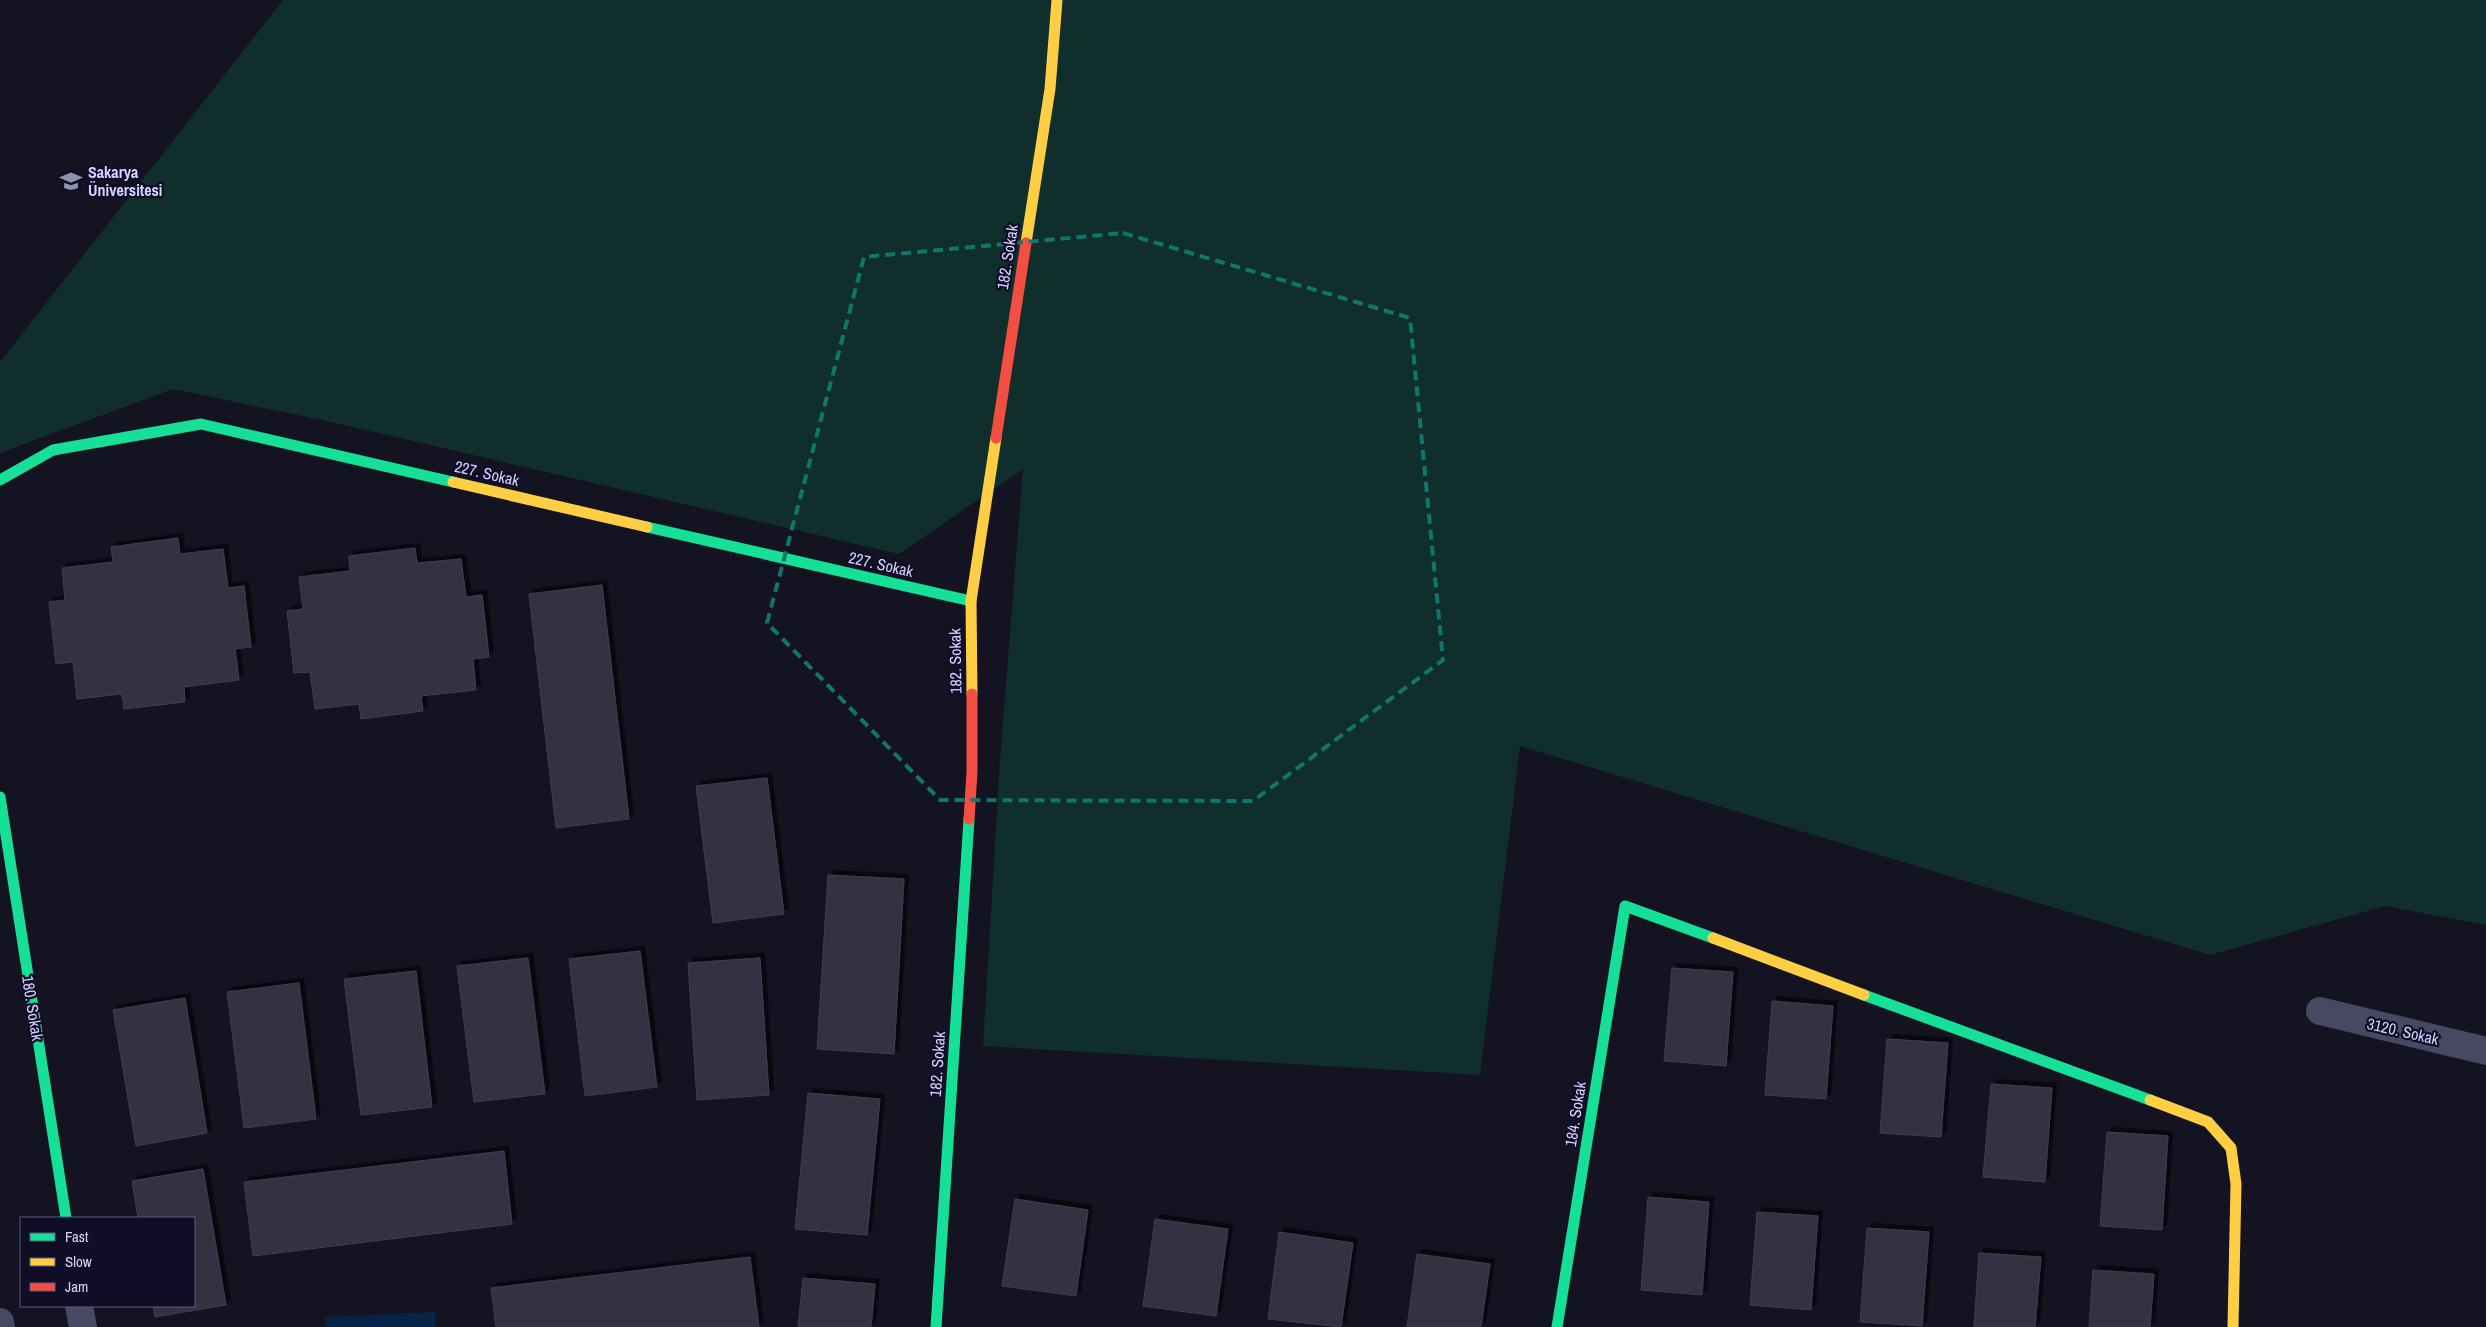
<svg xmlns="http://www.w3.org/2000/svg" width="2486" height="1327" font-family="'Archivo Narrow',sans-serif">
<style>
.green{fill:#102e2c}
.water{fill:#082348}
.building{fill:#323143;stroke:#403d56;filter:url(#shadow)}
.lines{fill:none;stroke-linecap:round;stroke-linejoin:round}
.street{stroke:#474862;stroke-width:28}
.fast{stroke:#16e098;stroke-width:11}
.slow{stroke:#ffcf43;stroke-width:11}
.jam{stroke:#f24e42;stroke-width:11}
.marked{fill:none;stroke:#0f766e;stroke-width:4;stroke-dasharray:10 6;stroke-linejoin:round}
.labels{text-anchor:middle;stroke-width:4.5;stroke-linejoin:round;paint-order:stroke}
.poi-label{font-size:16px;font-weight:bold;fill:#d5d3ff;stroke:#100d27;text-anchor:start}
.street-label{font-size:16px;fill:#d5d3ff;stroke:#100d27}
</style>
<defs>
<filter id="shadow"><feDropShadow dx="4.5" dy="-4.5" stdDeviation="0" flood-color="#0009"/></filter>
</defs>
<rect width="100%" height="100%" fill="#141321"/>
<path class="green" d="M283,0H2486V925L2385,906L2210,955L1520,746L1480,1075L983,1046L1000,760L1023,469L899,554L331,422L173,389L0,453V362Z"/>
<path class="water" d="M435,1312L436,1327H326L325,1317Z"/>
<path class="building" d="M178,538L180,554L223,549L228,588L244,586L251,647L235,649L239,680L184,687L185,702L124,709L122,694L77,699L73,662L56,664L49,602L65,600L62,568L113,562L111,547Z
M415,548L417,563L461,559L466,597L482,595L489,657L473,659L476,690L421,696L423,711L361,719L359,704L315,709L310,672L294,673L287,611L303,609L299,577L350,571L349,556Z
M602,585L629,819L556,828L529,594Z
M767,778L784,914L713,923L696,786Z
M828,875L904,879L894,1054L817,1049Z
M640,951L657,1087L585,1096L569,959Z
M528,958L545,1094L474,1102L457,966Z
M760,958L769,1095L697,1100L688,963Z
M1672,968L1733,972L1726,1066L1664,1061Z
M416,971L432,1107L361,1115L344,979Z
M299,983L316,1119L244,1128L227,992Z
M185,998L207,1133L136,1146L113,1010Z
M1772,1001L1833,1006L1826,1099L1765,1095Z
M1887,1039L1948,1043L1941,1137L1880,1133Z
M1991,1084L2052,1088L2045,1182L1983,1177Z
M808,1093L880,1099L867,1235L795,1229Z
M2107,1132L2168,1136L2162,1230L2100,1226Z
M504,1151L512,1224L253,1256L244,1182Z
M203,1169L226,1305L155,1317L153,1306H194V1218H138L132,1181Z
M1648,1197L1709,1202L1702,1295L1641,1290Z
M1015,1199L1088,1210L1076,1296L1002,1286Z
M1757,1212L1818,1216L1811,1310L1750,1305Z
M1155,1219L1228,1229L1216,1316L1143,1306Z
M1867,1228L1929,1232L1922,1326L1860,1322Z
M1279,1232L1353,1243L1341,1327L1268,1319Z
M1979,1253L2041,1257L2035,1327H1974Z
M1417,1254L1490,1264L1481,1327H1407Z
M750,1257L759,1327H496L491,1288Z
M2093,1270L2154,1274L2150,1327H2089Z
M803,1278L875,1284L871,1327H798Z"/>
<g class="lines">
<path class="street" d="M2320,1011L2486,1051
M79,1306L83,1327
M0,1322L1,1327"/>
<path class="fast" d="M0,480L53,450L201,424L453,482
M647,527L971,601
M0,797L66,1218
M1864,995L2150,1100
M936,1327L969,819
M1557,1327L1625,906L1713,938"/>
<path class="slow" d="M1026,243L1050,89L1057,0
M453,482L647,527
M972,694L971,601L996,438
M1713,938L1864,995
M2150,1100L2208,1122L2231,1148L2236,1184L2233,1327"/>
<path class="jam" d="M996,438L1026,243
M969,819L972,772V694"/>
</g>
<path class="marked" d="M1123,233L1410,318L1443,660L1253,801L940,800L767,623L864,257Z"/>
<defs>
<g id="university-bare" transform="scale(1.725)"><path d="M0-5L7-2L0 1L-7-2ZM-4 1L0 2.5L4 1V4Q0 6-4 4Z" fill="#9190b1" stroke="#100d27" stroke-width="2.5" paint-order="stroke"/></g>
</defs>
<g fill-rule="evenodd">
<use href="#university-bare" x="71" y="181"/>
</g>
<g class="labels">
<g class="poi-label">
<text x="88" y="178">Sakarya<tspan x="88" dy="18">Üniversitesi</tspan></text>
</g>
<g class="street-label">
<text transform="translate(1007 257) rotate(-81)" y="6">182. Sokak</text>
<text transform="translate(487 473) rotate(13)" y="6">227. Sokak</text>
<text transform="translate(881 564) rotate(13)" y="6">227. Sokak</text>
<text transform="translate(955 661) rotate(-91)" y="6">182. Sokak</text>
<text transform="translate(33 1008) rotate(81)" y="6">180. Sokak</text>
<text transform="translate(2403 1031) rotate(13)" y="6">3120. Sokak</text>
<text transform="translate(937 1064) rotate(-86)" y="6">182. Sokak</text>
<text transform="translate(1575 1114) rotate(-81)" y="6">184. Sokak</text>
</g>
</g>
<rect x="20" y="1217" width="175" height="90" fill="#100d27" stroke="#5f5c7d"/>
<rect x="30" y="1233" width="25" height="8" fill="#16e098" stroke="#5f5c7d"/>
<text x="65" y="1242" font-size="15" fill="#d5d3ff">Fast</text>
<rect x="30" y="1258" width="25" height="8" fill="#ffcf43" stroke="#5f5c7d"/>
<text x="65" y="1267" font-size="15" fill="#d5d3ff">Slow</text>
<rect x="30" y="1283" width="25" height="8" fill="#f24e42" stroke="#5f5c7d"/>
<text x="65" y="1292" font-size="15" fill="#d5d3ff">Jam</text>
</svg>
